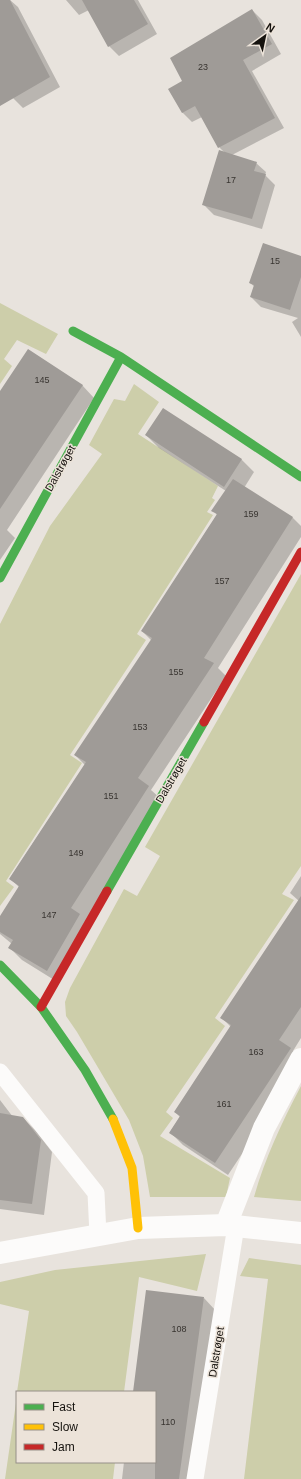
<svg xmlns="http://www.w3.org/2000/svg" width="301" height="1479" font-family="Arial,sans-serif">
<style>
.green{fill:#cdceaa}
.shadow{fill:#0003}
.building{fill:#9f9b97}
.lines{fill:none;stroke-linecap:round;stroke-linejoin:round}
.lane{stroke:#fcfbfa;stroke-width:17}
.street{stroke:#fcfbfa;stroke-width:22}
.fast{stroke:#4caf50;stroke-width:9}
.slow{stroke:#ffc107;stroke-width:9}
.jam{stroke:#c62828;stroke-width:9}
.labels{text-anchor:middle;stroke-width:3;stroke-linejoin:round;paint-order:stroke}
.number-label{font-size:9px;fill:#383430}
.street-label{font-size:11px;fill:#15120e;stroke:#ece3d9}
</style>
<rect width="100%" height="100%" fill="#e8e3dd"/>
<path class="green" d="M0,303L58,334L46,354L17,340L4,359L12,366L0,384Z
M134,384L159,402L138,434L218,486L212,498L215,500L207,512L213,515L137,634L146,640L70,755L82,763L6,881L14,887L0,906V624L50,526L102,454L89,445L114,399L125,401Z
M301,574V866L282,894L294,900L215,1018L225,1026L166,1112L173,1118L160,1136L230,1178L226,1197H150L143,1156L129,1120L77,1032L66,1016L65,1002L70,988L124,889L137,896L160,856L145,847Z
M301,1086V1201L254,1197C265,1158 282,1122 301,1086Z
M206,1254L197,1291L139,1277L124,1392H17L29,1311L0,1304V1282L55,1270Z
M249,1258L301,1265V1479H244L268,1279L240,1276Z
M17,1396V1462H115L113,1479H5Z"/>
<path class="shadow" d="M3,0H10L18,7L60,87L23,108L13,98L0,73V2Z
M66,0H138L157,34L119,56L109,46L89,10L79,15Z
M252,10L262,20L281,54L252,71L284,128L232,155L256,163L266,172L265,175L275,185L262,229L214,215L204,205L225,153L219,147L202,117L192,122L182,112L183,82Z
M301,257V337L292,322L298,318L261,307L251,297L255,287L250,283Z
M82,385L94,398L7,530L15,538L0,560V393Z
M146,435L241,459L254,472L244,488L293,518L301,526V537L218,668L226,676L151,790L161,799L59,983L22,960L10,948L12,944L0,934V918L19,887L10,878L85,765L75,755L152,641L142,631L217,515L213,510L226,491L159,448Z
M301,876V1038L293,1051L301,1059V1065L228,1175L183,1145L170,1132L180,1117L175,1112L231,1027L222,1018L299,901L290,893Z
M0,1100L13,1117L23,1118L35,1130L52,1152L44,1215L0,1209Z
M204,1298L216,1311L193,1479H122L124,1462H155V1392H134Z"/>
<path class="building" d="M0,0H10L50,77L0,106Z
M82,0H134L148,24L108,47Z
M252,9L272,44L243,60L275,118L218,148L195,106L182,113L168,89L182,81L170,58Z
M219,150L257,162L254,171L266,174L252,219L202,205Z
M263,243L301,256V277L290,310L250,297L254,285L249,283Z
M28,349L83,385L0,509V391Z
M163,408L242,459L224,487L145,435Z
M233,479L293,517L204,658L214,663L138,778L149,786L71,908L80,914L47,971L8,948L13,940L0,932V916L19,886L9,879L86,762L74,755L152,638L141,631L217,514L211,511Z
M301,896V1007L279,1040L291,1048L215,1163L169,1133L180,1116L174,1112L231,1025L220,1018Z
M0,1113L23,1117L41,1140L32,1204L0,1200Z
M146,1290L204,1297L179,1479H155V1392H133Z"/>
<g class="lines">
<path class="lane" d="M0,1072L96,1193L98,1235
M195,1479L236,1226"/>
<path class="street" d="M226,1225L264,1128L301,1059
M0,1253L138,1228L226,1225L301,1233"/>
<path class="fast" d="M73,331L121,357L301,477
M0,578L121,357
M107,891L204,722
M0,965L41,1007L85,1070L113,1119"/>
<path class="slow" d="M113,1119L132,1168L138,1228"/>
<path class="jam" d="M204,722L301,552
M41,1007L107,891"/>
</g>
<g class="labels">
<g class="number-label">
<text x="203" y="70">23</text>
<text x="231" y="183">17</text>
<text x="275" y="264">15</text>
<text x="42" y="383">145</text>
<text x="251" y="517">159</text>
<text x="222" y="584">157</text>
<text x="176" y="675">155</text>
<text x="140" y="730">153</text>
<text x="111" y="799">151</text>
<text x="76" y="856">149</text>
<text x="49" y="918">147</text>
<text x="256" y="1055">163</text>
<text x="224" y="1107">161</text>
<text x="179" y="1332">108</text>
<text x="168" y="1425">110</text>
</g>
<g class="street-label">
<text transform="translate(60 468) rotate(-61)" y="4">Dalstrøget</text>
<text transform="translate(171 780) rotate(-60)" y="4">Dalstrøget</text>
<text transform="translate(216 1352) rotate(-81)" y="4">Dalstrøget</text>
</g>
</g>
<rect x="16" y="1391" width="140" height="72" fill="#ece3d9" stroke="#968f88"/>
<rect x="24" y="1404" width="20" height="6" fill="#4caf50" stroke="#968f88"/>
<text x="52" y="1411" font-size="12" fill="#15120e">Fast</text>
<rect x="24" y="1424" width="20" height="6" fill="#ffc107" stroke="#968f88"/>
<text x="52" y="1431" font-size="12" fill="#15120e">Slow</text>
<rect x="24" y="1444" width="20" height="6" fill="#c62828" stroke="#968f88"/>
<text x="52" y="1451" font-size="12" fill="#15120e">Jam</text>
<g transform="translate(265 36) rotate(33)" stroke="#ece3d9" stroke-width="3" paint-order="stroke">
<path d="M0-3L7 15L0 10L-7 15Z" fill="#15120e"/>
<text y="-6" font-size="11" font-weight="bold" text-anchor="middle" fill="#15120e">N</text>
</g>
</svg>
